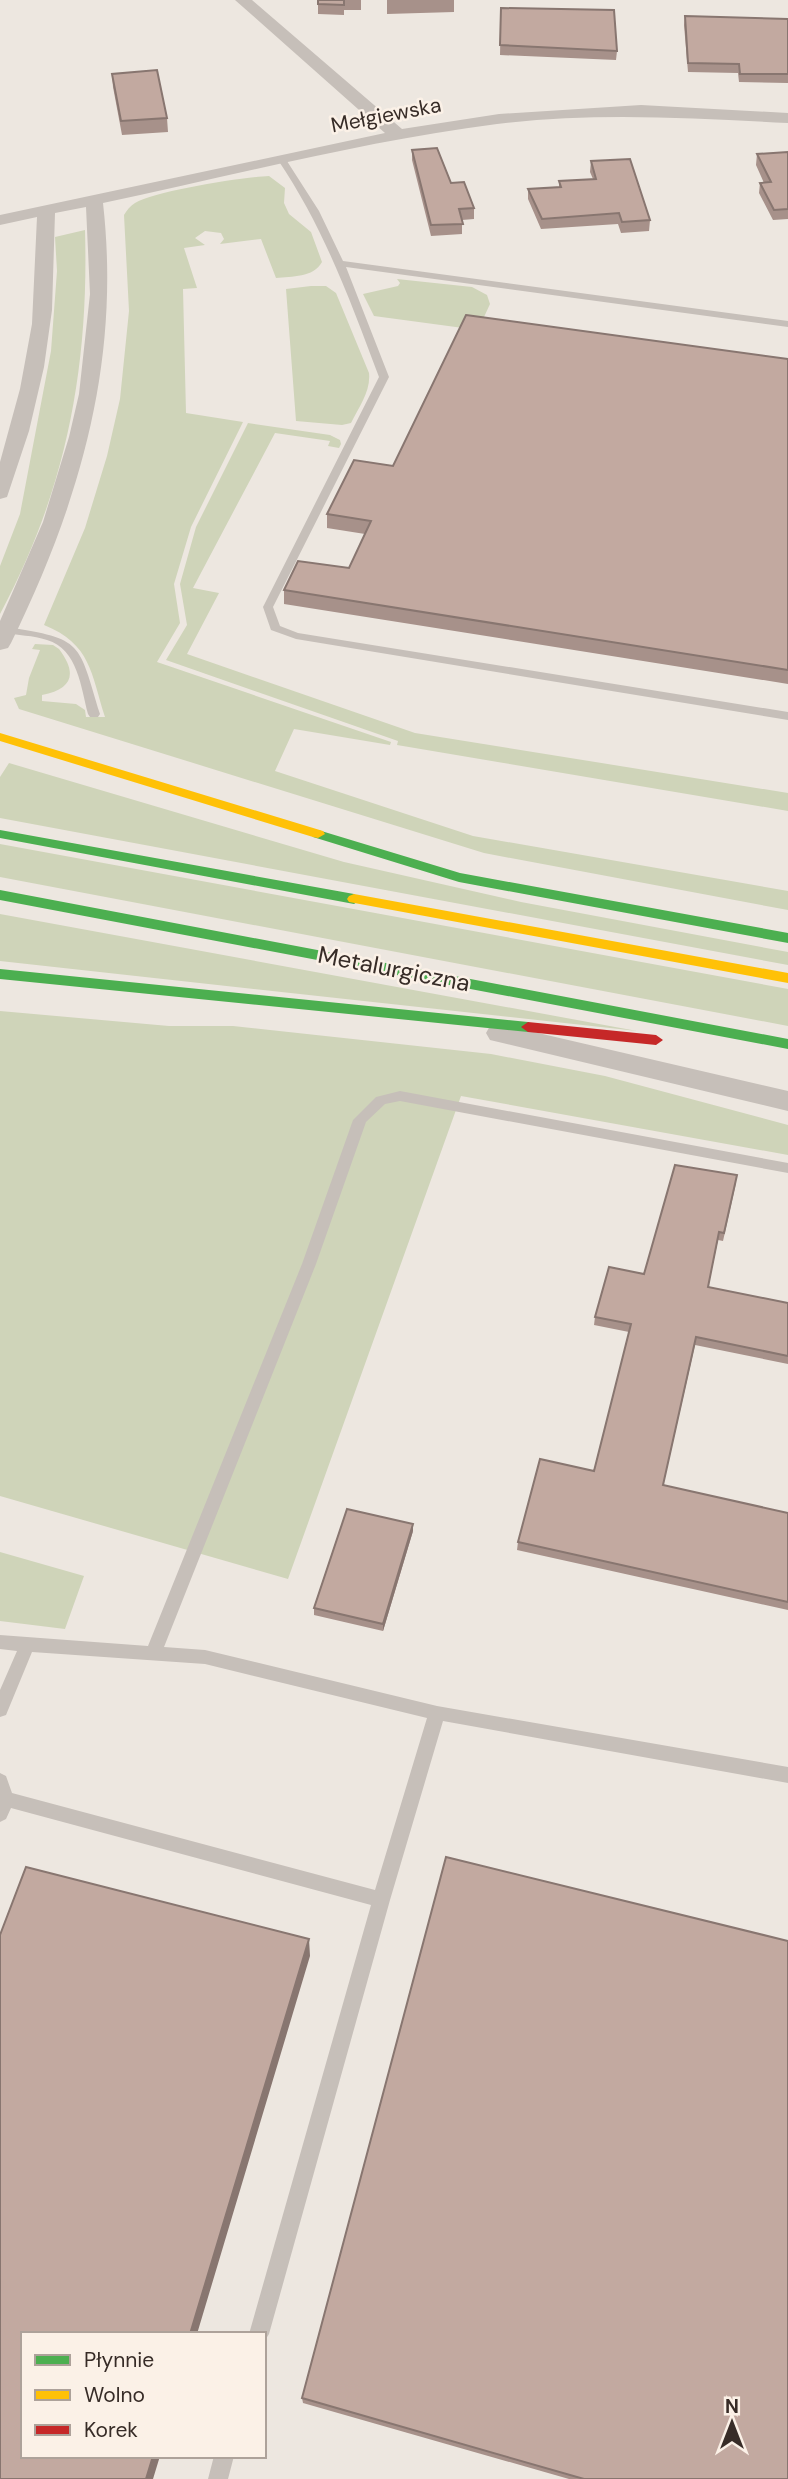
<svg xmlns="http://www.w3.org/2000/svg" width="788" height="2479" font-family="'DM Sans',sans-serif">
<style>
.green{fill:#cfd4b9}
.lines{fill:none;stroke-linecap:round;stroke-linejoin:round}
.lane{fill:#c6bfb9;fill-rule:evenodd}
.street{fill:#c6bfb9;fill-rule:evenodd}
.fast{fill:#4caf50;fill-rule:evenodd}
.slow{fill:#ffc107;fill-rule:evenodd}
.jam{fill:#c62828;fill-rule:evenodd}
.wall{fill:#a7918a}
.shaded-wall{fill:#887670}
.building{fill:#c2a9a0;stroke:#887670;stroke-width:2}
.labels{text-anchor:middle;stroke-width:5;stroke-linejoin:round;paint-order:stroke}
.far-street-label{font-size:21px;fill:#372c27;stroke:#fbf1e7}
.street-label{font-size:24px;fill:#372c27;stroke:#fbf1e7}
</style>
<rect width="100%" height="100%" fill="#ede7e0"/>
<path class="green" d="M269,176L285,188L284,203L289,214L311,232L322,262C313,278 292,276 276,278L261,239L220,244L224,239L221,233L205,231L195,238L205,245L184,248L197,288L183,289L186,413L243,422L191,527L174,584L180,623L157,662L391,742L390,745L294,729L275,771L473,836L788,891V910L484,853L19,709L14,698L26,695L29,678L40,650L32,649L35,644L53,645L59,649C78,674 72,689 42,695V701L76,704L85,710L86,717H105C91,673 91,644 44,625L85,528L107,456L120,399L129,311L124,215C127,210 130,206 135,203C155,191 243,177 269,176Z
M85,230C89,369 66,491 0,614V566L20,514L51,351L57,271L55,237Z
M397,279L472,287L487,295L490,304L478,330L374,316L363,294L398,286L400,283Z
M311,286H326L336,293L369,373C371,391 359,407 351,423L342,425L296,421L286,289Z
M248,423L330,435L340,440L341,444L339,448L328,446L330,441L275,433L193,588L219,593L187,654L415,733L788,793V811L397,745L398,741L166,660L187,625L180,584L196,527Z
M9,763L344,862L521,902L788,952V965L0,818V777Z
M0,844L788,989V1026L0,877Z
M0,914L637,1031L0,961Z
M0,1011L169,1026H233L491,1054L605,1076L788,1125V1155L461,1096L288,1579L0,1496Z
M0,1552L84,1576L65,1629L0,1621Z"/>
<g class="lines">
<path class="lane" d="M279,158H285L319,211L343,261L788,321V327L346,267L389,377L273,607L280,626L298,633L788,712V720L296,639L271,630L263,607L379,377C350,300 324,228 278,160Z
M7,627C84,639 78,642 100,714L98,717H90L88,714C81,688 78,649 47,640C33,635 18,636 3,632L2,630Z
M400,1091L788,1163V1173L400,1101L385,1104L366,1122L316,1264L164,1647L205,1650L437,1706L788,1767V1783L443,1721L390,1900L269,2334L264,2342V2334H249L371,1905L11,1808L6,1819L0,1822V1773L6,1776L12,1793L375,1890L427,1718L205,1664L32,1652L6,1715L0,1717V1690L17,1651L0,1649V1635L148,1646L302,1264L353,1120L376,1097Z
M214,2456H234L228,2479H208Z"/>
<path class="street" d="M235,0H252L402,129L499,114L641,105L788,113V123C691,118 594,112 497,124C365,141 234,175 103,203C121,362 80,502 11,643L8,648L0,650V621L43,522L69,437L79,394L90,294L86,207L55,213L52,310L44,367L29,431L7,497L0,499V462L20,389L32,324L37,217L0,225V215L385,133Z
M499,1024L788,1091V1111L490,1040L486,1033L490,1026Z"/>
<path class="fast" d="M0,830L354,894L361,899L354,904L0,838Z
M318,830L460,873L788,933V943L459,882L313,837L311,834L313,831Z
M0,890L788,1039V1049L0,900Z
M0,969L528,1022L535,1027L528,1032L0,979Z"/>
<path class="slow" d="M0,733L323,831L325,834L318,838L313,837L0,741Z
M354,894L788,973V983L349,902L347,899L349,896Z"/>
<path class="jam" d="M528,1022L656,1035L663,1040L656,1045L528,1032L521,1027Z"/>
</g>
<path class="wall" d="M318,0H361V10H344V15L318,14Z
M387,0H454V12L387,14Z
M501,8L617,51L616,60L500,55Z
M685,16L788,19V83L739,82L738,73L688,72L684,25Z
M112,74L167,118L168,132L122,135L113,87Z
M412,150L451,183L474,208V219L462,220V234L431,236L412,160Z
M788,152V219L773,220L759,193L760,183H764L756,165L757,154Z
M591,161L650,220L649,231L621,233L618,224L541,229L528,199V189L559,187V181L593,179L590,172Z
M788,359V684L284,604V590L349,568L365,534L327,528V514L393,466Z
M736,1183L723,1241L718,1240L708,1287L788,1303V1364L695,1345L663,1486L788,1513V1610L517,1550L518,1542L594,1471L629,1332L594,1325L595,1317L644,1274Z
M413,1531L383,1631L314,1615V1608Z
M302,2398L788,2479H569L303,2403Z"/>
<path class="shaded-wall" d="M413,1524V1531L383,1631V1624Z
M309,1939L310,1956L197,2334H190Z
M153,2456H160L153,2479H146Z"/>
<path class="building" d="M318,0H344V5L318,4Z
M501,8L614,10L617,51L500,45Z
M685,16L788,19V74H740L739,64L688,63Z
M157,70L167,118L121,121L112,74Z
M437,148L451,183L464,182L474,208L459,209L463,224L431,225L412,150Z
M788,152V209L774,210L760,183L771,182L757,154Z
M630,159L650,220L622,222L619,213L542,219L528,189L561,187L559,181L596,179L591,161Z
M466,315L788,359V670L284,590L298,561L349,568L371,521L327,514L354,460L393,466Z
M675,1165L737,1175L724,1233L719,1232L708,1287L788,1303V1356L696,1337L663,1485L788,1513V1602L518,1542L540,1459L594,1471L631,1324L595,1317L609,1267L644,1274Z
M347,1509L413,1524L383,1624L314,1608Z
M446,1857L788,1941V2479H584L302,2398Z
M26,1867L309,1939L190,2334H23V2456H153L146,2479H0V1935Z"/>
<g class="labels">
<g class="far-street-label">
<text transform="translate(386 115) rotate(-11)" y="7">Mełgiewska</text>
</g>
<g class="street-label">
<text transform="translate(394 969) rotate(11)" y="8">Metalurgiczna</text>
</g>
</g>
<rect x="21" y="2332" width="245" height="126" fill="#fbf1e7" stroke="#ada29a" stroke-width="2"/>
<rect x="35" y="2355" width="35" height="10" fill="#4caf50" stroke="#ada29a" stroke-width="2"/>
<text x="84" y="2367" font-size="21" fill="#372c27">Płynnie</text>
<rect x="35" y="2390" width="35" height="10" fill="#ffc107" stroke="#ada29a" stroke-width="2"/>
<text x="84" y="2402" font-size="21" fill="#372c27">Wolno</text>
<rect x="35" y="2425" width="35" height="10" fill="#c62828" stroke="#ada29a" stroke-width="2"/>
<text x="84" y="2437" font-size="21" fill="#372c27">Korek</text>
<g transform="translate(732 2423)" stroke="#fbf1e7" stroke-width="5" paint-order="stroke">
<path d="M0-5L12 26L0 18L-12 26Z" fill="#372c27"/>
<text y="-10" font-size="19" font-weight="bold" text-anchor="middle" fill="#372c27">N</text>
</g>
</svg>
